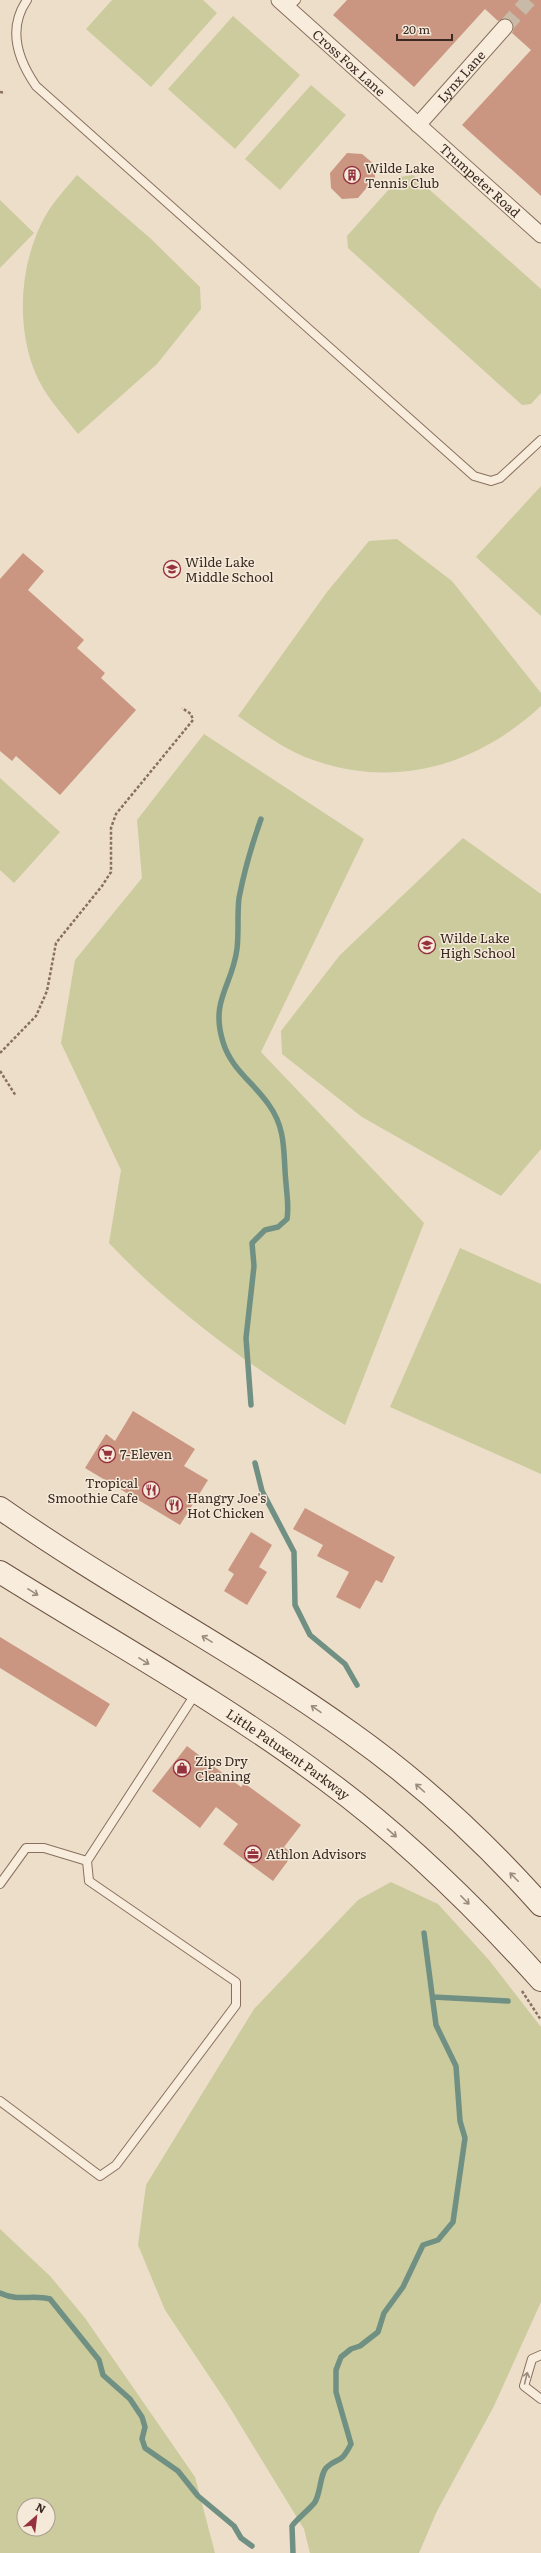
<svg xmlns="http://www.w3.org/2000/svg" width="541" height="2553" font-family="Literata,serif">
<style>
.green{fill:#cbcb9d;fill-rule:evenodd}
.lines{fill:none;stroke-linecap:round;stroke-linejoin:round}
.stream{stroke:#709084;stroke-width:5.5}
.building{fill:#ca9681}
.street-tunnel{stroke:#c9baa7;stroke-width:15;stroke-dasharray:15 8;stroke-linecap:butt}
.lane-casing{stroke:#89705e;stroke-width:10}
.street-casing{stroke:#89705e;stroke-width:17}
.secondary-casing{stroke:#6b5141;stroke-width:24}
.path{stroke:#89705e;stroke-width:2.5;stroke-dasharray:3 2;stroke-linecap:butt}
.lane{stroke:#f8ecdc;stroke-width:8}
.street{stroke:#f8ecdc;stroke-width:15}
.secondary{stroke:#f8ecdc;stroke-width:22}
.oneway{stroke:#998b7e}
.labels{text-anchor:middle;stroke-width:3;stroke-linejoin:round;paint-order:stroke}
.street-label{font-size:13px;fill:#3a2a21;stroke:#f5e9d9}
.poi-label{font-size:13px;fill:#3a2a21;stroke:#f5e9d9;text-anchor:start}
</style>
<rect width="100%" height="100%" fill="#eddec9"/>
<path class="green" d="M112,0H203L217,13L151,87L86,29Z
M233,16L300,75L235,149L168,89Z
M311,85L346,115L280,190L245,159Z
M77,175L150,238L200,287L201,309L157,364L78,434C63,415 44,395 35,372C15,323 20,259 47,213C55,200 67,187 77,175Z
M413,175L541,289V393L531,404L522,405L348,248L347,236L400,177Z
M0,200L34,233L0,268Z
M541,486V616L476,557Z
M397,539L452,581L541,693V706C475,767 392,791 305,757C281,747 259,731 238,716L327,592L369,541Z
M204,734L364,839L261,1052L424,1223L345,1425C261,1374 177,1315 109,1243L121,1170L61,1043L75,960L142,878L137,820Z
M0,778L60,832L14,883L0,870Z
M463,838L541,894V1149L501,1196L362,1117L282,1054L281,1031L340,955Z
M460,1248L541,1284V1474L390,1407Z
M391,1882L438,1904L489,1960L541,2027V2302L494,2406L437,2511L419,2553H310L304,2529L227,2403L165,2310L138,2245L146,2185L254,2009L358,1900Z
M0,2229L50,2276L85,2318L195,2477L215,2553H0ZM24,2505H48V2529H24Z"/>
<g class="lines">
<path class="stream" d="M251,1405L246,1338L254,1266L252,1243L265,1230L278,1227L287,1219C289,1206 287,1197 286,1183C283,1155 287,1130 269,1105C254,1083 231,1069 223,1042C210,1000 232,987 237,949C239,932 237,915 239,898C244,872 252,844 261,819
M255,1463L262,1491L294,1552L295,1605L310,1635L345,1664L357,1685
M433,1997L508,2001
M0,2293C19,2302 31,2294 50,2299L99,2360L103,2375L130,2399L142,2417L145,2427L142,2439L145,2448L178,2471L198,2496L234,2526L241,2538L252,2546
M293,2553L292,2526C297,2519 312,2507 315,2502C321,2492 320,2473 327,2467C340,2456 340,2465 351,2444L336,2392V2370L341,2357L351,2349L360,2346L378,2332L384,2313L403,2287L423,2245L438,2240L453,2222L465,2138L460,2121L456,2066L436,2025L424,1933"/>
</g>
<path class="building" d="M347,0H541V196L462,125L531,50L512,33L514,28L511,21L506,18L498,21L485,9L414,87L333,15Z
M347,153L362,154L374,164L375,178L358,198L342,199L331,188L330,173Z
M23,553L44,571L28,590L84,640L77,648L105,673L101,678L136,710L60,795L16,756L12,761L0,751V579Z
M133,1411L195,1449L184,1466L208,1480L180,1525L85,1468L106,1434L115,1441Z
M305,1508L395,1557L382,1583L376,1580L360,1609L336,1597L349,1572L317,1556L323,1545L293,1529Z
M251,1532L272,1545L259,1567L267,1572L247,1605L224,1591L234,1574L228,1570Z
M0,1637L110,1704L96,1727L0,1668Z
M187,1746L241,1787L244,1783L301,1825L284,1847L293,1854L273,1881L223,1844L238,1824L216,1807L200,1828L152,1791Z"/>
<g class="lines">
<path class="street-tunnel" d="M505,27L529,0"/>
<g class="lane-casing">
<path id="lane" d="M27,0C7,29 18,60 36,86L474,476L491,481L500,478L541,440
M288,8L296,0
M0,1884L26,1848H44L87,1861
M0,2101L100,2176L116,2165L236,2005V1982L89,1881L87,1861L196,1693
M541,2355L532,2359L524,2386L541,2399"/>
</g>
<g class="street-casing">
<g id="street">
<path id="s1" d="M279,0L541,235"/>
<path id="s2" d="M418,125L505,27"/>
</g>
</g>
<g class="secondary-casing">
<g id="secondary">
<path d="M0,1508C114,1588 238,1652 351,1733C420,1782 485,1842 541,1905"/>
<path id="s3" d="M0,1572C109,1640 223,1703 326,1780C405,1838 475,1907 541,1980"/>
</g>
</g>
<path class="path" d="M0,92L5,93
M0,1053L36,1016L47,991L56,943L102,886L111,872V828L116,814L193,720L191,714L182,708
M0,1071L16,1096
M522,1991L541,2020"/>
<use href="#lane" class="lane"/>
<use href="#street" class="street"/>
<use href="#secondary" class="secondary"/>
</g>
<defs><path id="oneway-shaft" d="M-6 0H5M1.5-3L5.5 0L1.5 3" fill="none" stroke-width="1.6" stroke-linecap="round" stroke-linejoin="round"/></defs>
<g class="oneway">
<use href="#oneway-shaft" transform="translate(33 1592) rotate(32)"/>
<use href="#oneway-shaft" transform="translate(207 1639) rotate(-149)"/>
<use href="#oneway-shaft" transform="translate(144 1661) rotate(32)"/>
<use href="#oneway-shaft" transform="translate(316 1709) rotate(-145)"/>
<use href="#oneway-shaft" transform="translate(420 1788) rotate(-138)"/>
<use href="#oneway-shaft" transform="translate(392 1833) rotate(41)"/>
<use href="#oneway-shaft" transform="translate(514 1877) rotate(-135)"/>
<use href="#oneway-shaft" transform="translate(465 1900) rotate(45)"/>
<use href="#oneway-shaft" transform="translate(526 2378) rotate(-76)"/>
</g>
<defs>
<g id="building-ring" transform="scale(0.9)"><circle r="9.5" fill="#f5e9d9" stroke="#96313e" stroke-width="1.5"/><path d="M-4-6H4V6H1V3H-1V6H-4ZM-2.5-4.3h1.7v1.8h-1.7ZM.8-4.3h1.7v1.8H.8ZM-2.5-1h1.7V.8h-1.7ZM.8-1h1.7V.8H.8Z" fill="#96313e"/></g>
<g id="school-ring" transform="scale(0.9)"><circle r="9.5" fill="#f5e9d9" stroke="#96313e" stroke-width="1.5"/><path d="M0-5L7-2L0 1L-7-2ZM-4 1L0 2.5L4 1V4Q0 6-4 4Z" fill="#96313e"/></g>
<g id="supermarket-ring" transform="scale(0.9)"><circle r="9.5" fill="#f5e9d9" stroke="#96313e" stroke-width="1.5"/><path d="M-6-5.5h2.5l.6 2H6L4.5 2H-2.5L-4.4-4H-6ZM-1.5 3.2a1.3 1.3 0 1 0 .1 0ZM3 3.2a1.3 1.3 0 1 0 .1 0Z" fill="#96313e"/></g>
<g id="restaurant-ring" transform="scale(0.9)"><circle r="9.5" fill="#f5e9d9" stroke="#96313e" stroke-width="1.5"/><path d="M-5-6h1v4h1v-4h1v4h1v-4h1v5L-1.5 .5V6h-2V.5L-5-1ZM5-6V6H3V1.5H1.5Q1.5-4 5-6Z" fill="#96313e"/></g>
<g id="shop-ring" transform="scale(0.9)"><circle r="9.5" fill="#f5e9d9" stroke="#96313e" stroke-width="1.5"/><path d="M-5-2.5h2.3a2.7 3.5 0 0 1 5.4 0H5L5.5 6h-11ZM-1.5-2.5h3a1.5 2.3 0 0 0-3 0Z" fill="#96313e"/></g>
<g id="office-ring" transform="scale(0.9)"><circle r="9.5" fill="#f5e9d9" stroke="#96313e" stroke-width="1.5"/><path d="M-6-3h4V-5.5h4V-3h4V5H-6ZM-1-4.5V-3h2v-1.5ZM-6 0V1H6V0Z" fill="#96313e"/></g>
</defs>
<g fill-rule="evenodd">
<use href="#building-ring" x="352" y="175"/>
<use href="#school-ring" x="172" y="569"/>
<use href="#school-ring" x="427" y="945"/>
<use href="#supermarket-ring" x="107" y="1454"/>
<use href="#restaurant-ring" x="151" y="1490"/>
<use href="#restaurant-ring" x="174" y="1505"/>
<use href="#shop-ring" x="182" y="1768"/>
<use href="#office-ring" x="253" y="1854"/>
</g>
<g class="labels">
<g class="street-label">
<text dy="5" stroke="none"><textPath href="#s1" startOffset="94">Cross Fox Lane</textPath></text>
<text dy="5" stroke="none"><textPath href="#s2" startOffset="65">Lynx Lane</textPath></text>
<text dy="5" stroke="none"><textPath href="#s1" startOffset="270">Trumpeter Road</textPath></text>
<text dy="5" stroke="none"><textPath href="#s3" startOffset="341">Little Patuxent Parkway</textPath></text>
</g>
<g class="poi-label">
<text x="365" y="173">Wilde Lake<tspan x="365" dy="15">Tennis Club</tspan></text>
<text x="185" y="567">Wilde Lake<tspan x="185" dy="15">Middle School</tspan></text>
<text x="440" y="943">Wilde Lake<tspan x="440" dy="15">High School</tspan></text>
<text x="120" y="1459">7-Eleven</text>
<text x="138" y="1488" text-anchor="end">Tropical<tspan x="138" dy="15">Smoothie Cafe</tspan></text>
<text x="187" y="1503">Hangry Joe's<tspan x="187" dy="15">Hot Chicken</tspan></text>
<text x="195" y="1766">Zips Dry<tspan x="195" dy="15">Cleaning</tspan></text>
<text x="266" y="1859">Athlon Advisors</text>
</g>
</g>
<g transform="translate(36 2517) rotate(28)"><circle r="19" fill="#f5e9d9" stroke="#aa9d8f"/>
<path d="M0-3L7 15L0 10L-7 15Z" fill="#96313e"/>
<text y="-6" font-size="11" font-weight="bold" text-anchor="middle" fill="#3a2a21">N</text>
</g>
<path d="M397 34v6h55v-6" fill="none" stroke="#3a2a21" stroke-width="2"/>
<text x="403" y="34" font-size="12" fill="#3a2a21" stroke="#f5e9d9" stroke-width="3" paint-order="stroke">20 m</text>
</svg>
